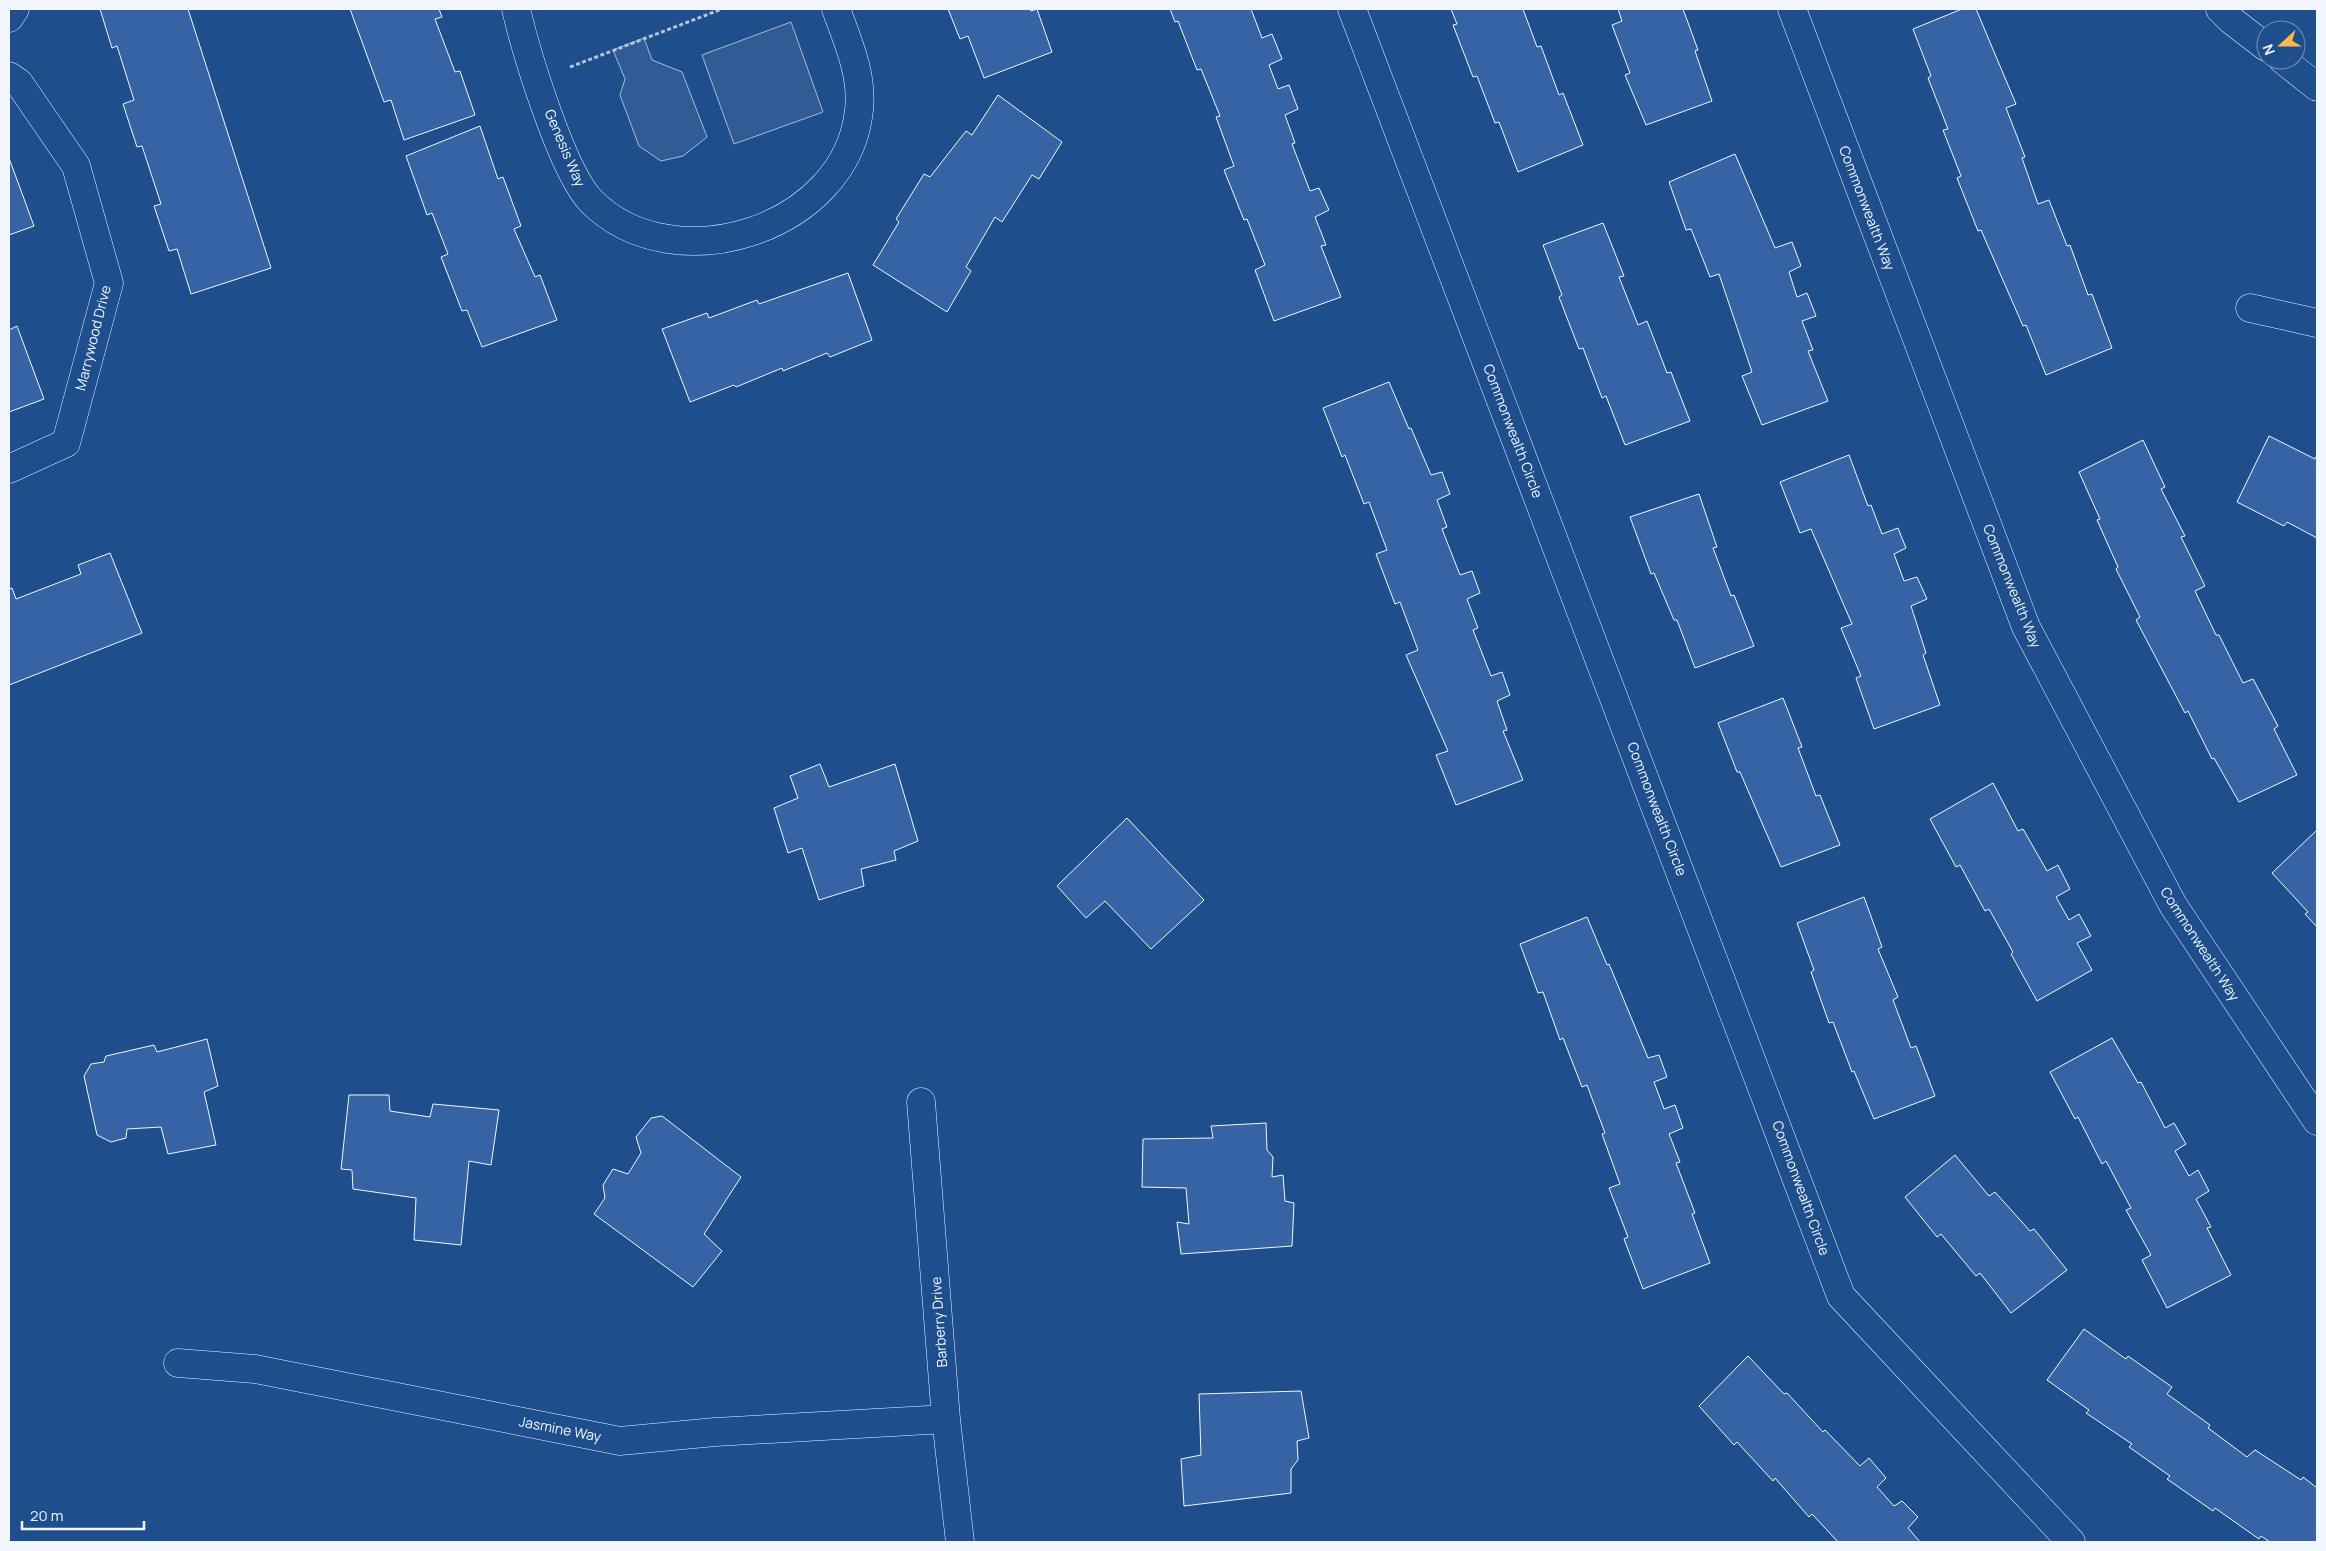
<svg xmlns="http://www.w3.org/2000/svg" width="2326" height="1551" font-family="Manrope,sans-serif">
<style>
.built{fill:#305b95;stroke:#a8bbd7}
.building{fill:#3563a3;stroke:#f2f6ff}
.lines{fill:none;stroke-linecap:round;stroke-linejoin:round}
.minor-casing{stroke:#f2f6ff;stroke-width:29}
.path{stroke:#b3c4dc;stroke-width:3;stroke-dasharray:4 2.5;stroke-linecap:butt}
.minor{stroke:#1f4e8c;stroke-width:28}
.labels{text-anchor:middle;stroke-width:4;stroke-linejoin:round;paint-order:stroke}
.street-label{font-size:14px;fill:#f2f6ff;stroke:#1f4e8c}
</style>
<rect width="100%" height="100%" fill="#1f4e8c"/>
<path class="built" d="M791,22L823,112L734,144L702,55Z
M644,38L652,60L682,72L707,137L683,156L661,161L639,146L620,95L625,79L613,50Z"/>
<path class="building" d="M100,9H188L271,268L191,294L177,249L169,251L154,206L161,204L142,146L137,147L123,104L134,100L117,46L112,48Z
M350,9H439L442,17L435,19L455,72L460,71L475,115L404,140L391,100L384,102Z
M948,9H1030L1031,11L1037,9L1052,52L984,78L968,36L960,39Z
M1170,9H1251L1262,38L1272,34L1282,59L1269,65L1278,89L1289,85L1298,109L1285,115L1295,143L1292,144L1310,191L1319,188L1329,210L1315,217L1326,245L1321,246L1341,297L1274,321L1255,270L1265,265L1247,219L1244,220L1224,170L1234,166L1216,117L1220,116L1201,69L1197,70L1178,21L1175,22Z
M1451,9H1523L1537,47L1541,46L1559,95L1563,93L1583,145L1518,172L1499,122L1495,123L1477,76L1473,77L1453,25L1457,24Z
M1618,9H1683L1698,50L1695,51L1712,101L1646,125L1625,75L1630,73L1612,25L1622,21Z
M1962,9H1976L2016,104L2006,108L2025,157L2022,158L2038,204L2049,200L2067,246L2070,245L2088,295L2092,294L2112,348L2046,375L2026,325L2023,326L1981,230L1978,231L1957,178L1961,176L1943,130L1948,129L1928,78L1931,76L1913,29Z
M998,95L1062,142L1039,179L1032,175L1002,222L995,217L966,267L971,271L947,312L873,265L899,222L896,219L924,174L930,177L966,131L972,135Z
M480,126L498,179L503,177L521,226L514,229L535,277L540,275L557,320L482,347L467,310L462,311L441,257L448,254L432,213L427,215L406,156Z
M1735,154L1775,248L1792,242L1801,266L1789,272L1797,297L1807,293L1816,316L1802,321L1813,350L1808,351L1828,401L1762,425L1742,376L1752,372L1719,274L1710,277L1691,229L1686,230L1669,182Z
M9,158L34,226L9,235Z
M1603,223L1624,276L1619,277L1638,325L1647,321L1667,373L1671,372L1690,421L1625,445L1606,396L1602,398L1583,348L1579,349L1559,297L1562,295L1543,245Z
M848,273L872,340L830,357L827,353L783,371L782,368L736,387L734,385L690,402L662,329L707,313L709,318L757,300L759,304Z
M17,326L44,399L9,412V330Z
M1389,382L1409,429L1411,428L1431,475L1442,472L1450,494L1437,500L1447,527L1442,529L1460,575L1472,571L1480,593L1467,599L1478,628L1473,630L1491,676L1502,672L1510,695L1497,701L1507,730L1503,731L1523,780L1456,805L1436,755L1448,751L1406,655L1418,650L1400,602L1395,604L1376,554L1387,550L1369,502L1364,504L1345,455L1342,457L1323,408Z
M2269,436L2315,459L2317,455V538L2287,522L2284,526L2237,502Z
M2143,440L2165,487L2161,489L2185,536L2181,537L2205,586L2195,591L2216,635H2219L2243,683L2253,679L2278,726L2274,729L2297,775L2239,802L2214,758L2212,759L2188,711L2185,713L2136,620L2140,617L2116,569L2118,567L2097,520L2100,519L2079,472Z
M1849,455L1868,506L1871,505L1882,534L1898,528L1906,548L1894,554L1904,581L1917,577L1927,599L1911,606L1926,653L1923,655L1940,705L1874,729L1856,678L1861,676L1841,628L1852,624L1811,529L1800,533L1780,482Z
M1699,494L1717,547L1713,548L1731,596L1734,595L1754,646L1695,668L1677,620H1674L1654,573L1651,574L1630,517Z
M110,553L142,633L9,685V589L12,588L16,599L81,574L78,565Z
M1783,698L1802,747L1798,748L1816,796L1820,795L1840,845L1781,867L1740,772H1737L1718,723Z
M820,764L829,787L895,764L918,841L894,851L896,860L861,869L864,886L819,900L802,848L788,853L774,808L798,798L790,776Z
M1993,783L2018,831L2023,829L2047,871L2058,865L2070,889L2056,897L2069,920L2079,914L2091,936L2077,943L2092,970L2037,1001L2011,954L2013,952L1989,909L1985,911L1960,865L1956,867L1930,819Z
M1127,818L1204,900L1151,949L1105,901L1086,918L1057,886Z
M2317,830V927L2305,914L2308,912L2272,873Z
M1864,897L1882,947L1878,949L1898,997L1893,1000L1911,1048L1916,1046L1935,1096L1874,1119L1854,1071L1852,1072L1833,1022L1829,1023L1811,972L1814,970L1797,923Z
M1587,917L1607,965L1609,964L1648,1058L1659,1055L1667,1077L1654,1082L1664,1109L1675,1105L1683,1128L1669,1134L1680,1162L1676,1163L1695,1213L1692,1214L1710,1263L1643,1289L1624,1239L1628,1237L1609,1188L1620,1184L1602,1134L1605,1133L1587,1085L1582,1087L1563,1038L1560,1040L1543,992L1538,993L1520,944Z
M2112,1038L2138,1083L2141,1082L2165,1128L2174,1123L2186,1144L2175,1151L2189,1176L2198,1170L2209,1191L2196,1199L2211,1227L2207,1228L2231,1275L2167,1308L2142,1260L2151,1255L2126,1210L2131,1208L2106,1161L2102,1164L2078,1117L2075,1119L2050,1072Z
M207,1039L218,1086L204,1092L216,1145L168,1154L161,1127L127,1129L126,1138L111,1142L97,1135L84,1076L91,1064L104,1062L106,1056L154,1045L157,1052Z
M349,1095H389L390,1111L430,1117L433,1104L499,1110L491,1165L469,1161L461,1245L414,1240L416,1198L353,1189L352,1170L341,1169Z
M662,1116L741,1177L704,1234L722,1251L693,1287L594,1214L605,1198L603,1185L613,1169L628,1174L641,1153L636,1137L651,1118Z
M1266,1123L1267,1150L1273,1157L1272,1177L1283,1175L1285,1201L1294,1203L1292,1246L1181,1254L1177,1222L1189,1224L1186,1188L1142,1187L1143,1139L1213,1138L1211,1126Z
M1955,1155L1989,1196L1995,1192L2030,1231L2034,1229L2067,1270L2011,1313L1980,1273L1976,1276L1941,1234L1937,1237L1905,1197Z
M2084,1329L2126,1359L2128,1356L2172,1387L2167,1394L2210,1425L2208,1428L2247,1457L2255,1450L2301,1480L2303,1477L2317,1488V1542H2270L2261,1536L2259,1539L2215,1508L2213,1511L2167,1479L2170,1476L2129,1447L2132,1444L2086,1413L2089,1410L2047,1380Z
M1748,1356L1784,1394L1787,1393L1823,1432L1825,1430L1860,1466L1869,1458L1886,1478L1877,1487L1894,1506L1902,1501L1918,1517L1908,1528L1920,1542H1838L1812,1514L1809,1517L1775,1478L1773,1481L1737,1442L1734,1445L1699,1406Z
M1301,1391L1309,1438L1297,1441L1298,1460L1291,1469V1493L1184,1506L1181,1459L1201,1455L1199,1394Z"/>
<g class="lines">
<g class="minor-casing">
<path id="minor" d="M516,9C526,52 562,171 591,201C673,284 847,230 859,110C863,75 848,42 836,9
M1352,9L1841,1296L2071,1542
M1792,9L2026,627L2173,905L2317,1121
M2220,9L2231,20L2266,47
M9,18L15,9
M2283,60L2317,87
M9,76L19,83L76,166L109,283L66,443L9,469
M2250,308L2317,323
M921,1102L946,1419L960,1542
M178,1363L255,1369L620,1441L715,1432L946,1419"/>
</g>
<path class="path" d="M570,67L722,9"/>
<use href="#minor" class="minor"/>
</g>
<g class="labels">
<g class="street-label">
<text transform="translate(565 148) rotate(67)" y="5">Genesis Way</text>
<text transform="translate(1867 208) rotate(69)" y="5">Commonwealth Way</text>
<text transform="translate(93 338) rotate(-76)" y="5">Marrywood Drive</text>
<text transform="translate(1513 431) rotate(69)" y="5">Commonwealth Circle</text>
<text transform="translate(2012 586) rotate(68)" y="5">Commonwealth Way</text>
<text transform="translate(1657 809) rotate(69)" y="5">Commonwealth Circle</text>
<text transform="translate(2200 944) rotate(57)" y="5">Commonwealth Way</text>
<text transform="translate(1801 1188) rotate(70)" y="5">Commonwealth Circle</text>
<text transform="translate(939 1322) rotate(-94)" y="5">Barberry Drive</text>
<text transform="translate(560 1429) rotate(11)" y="5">Jasmine Way</text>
</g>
</g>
<rect width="2326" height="1551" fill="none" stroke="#f2f6ff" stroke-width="20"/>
<g transform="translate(2281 45) rotate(249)"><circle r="24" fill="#1f4e8c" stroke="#7391ba"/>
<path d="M0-4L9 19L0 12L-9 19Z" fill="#ffb74d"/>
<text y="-8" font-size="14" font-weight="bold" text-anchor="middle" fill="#f2f6ff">N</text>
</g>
<path d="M22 1521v8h122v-8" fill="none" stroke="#f2f6ff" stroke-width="2.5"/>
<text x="30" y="1521" font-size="15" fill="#f2f6ff" stroke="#1f4e8c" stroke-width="4" paint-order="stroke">20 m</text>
</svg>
